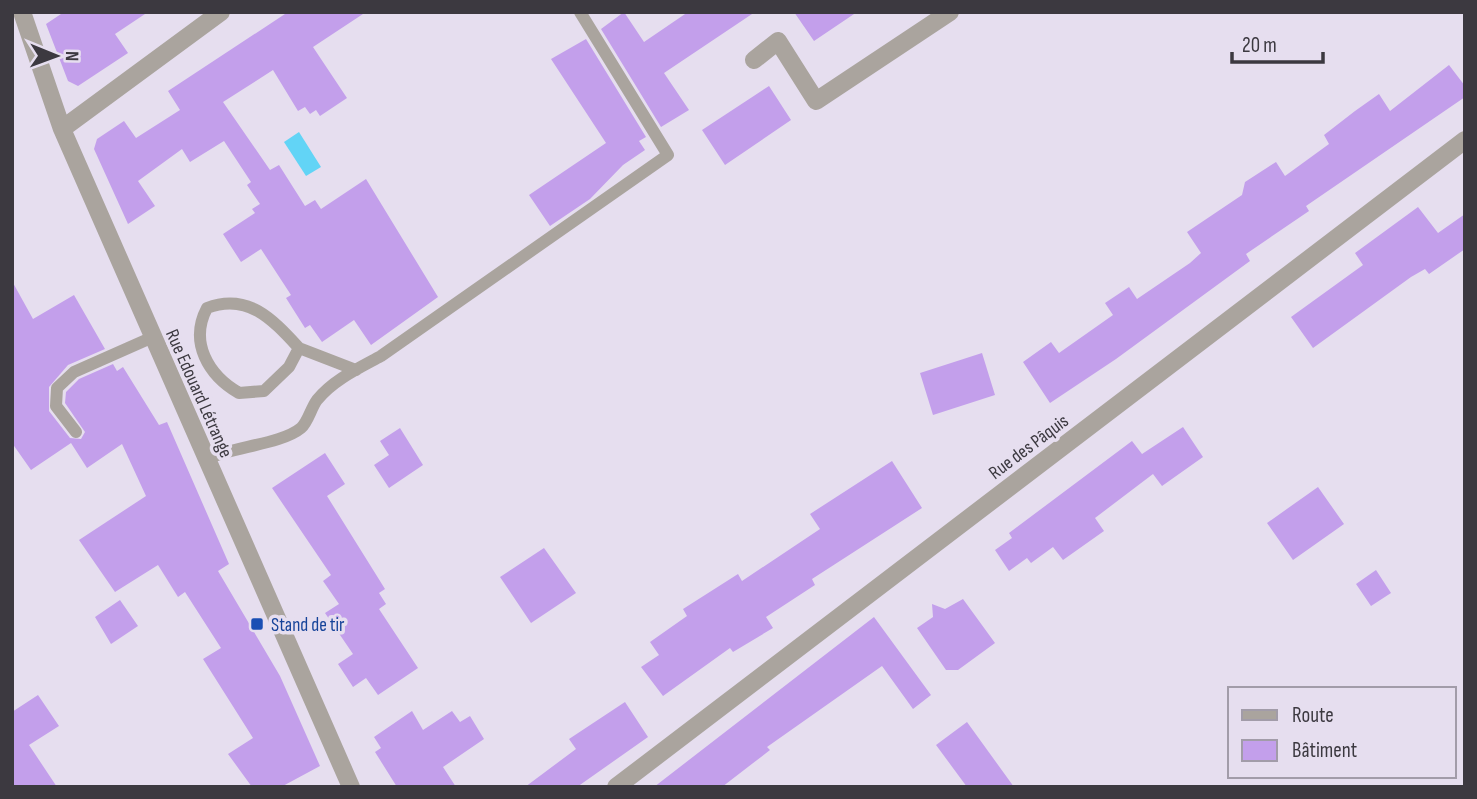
<svg xmlns="http://www.w3.org/2000/svg" width="1477" height="799" font-family="'Sofia Sans Condensed',sans-serif">
<style>
.water{fill:#62d4f6}
.building{fill:#c39feb}
.lines{fill:none;stroke-linecap:round;stroke-linejoin:round}
.service{stroke:#aaa49e;stroke-width:12}
.minor{stroke:#aaa49e;stroke-width:18}
.transit-dot{fill:#1a4fb4;stroke:#e6deef;stroke-width:2.5}
.labels{text-anchor:middle;stroke-width:7;stroke-linejoin:round;paint-order:stroke}
.street-label{font-size:19px;fill:#3c3940;stroke:#e6deef}
.transit-label{font-size:19px;fill:#164399;stroke:#e6deef;text-anchor:start}
</style>
<rect width="100%" height="100%" fill="#e6deef"/>
<path class="water" d="M299,132L321,167L306,176L284,142Z"/>
<path class="building" d="M64,12H148L115,34L128,53L78,86L68,81L46,24Z
M288,12H366L313,47L347,98L320,116L316,110L310,114L305,107L298,111L273,70L223,102L270,170L279,165L305,206L315,200L321,209L366,179L438,297L371,345L354,320L322,342L310,325L305,328L286,298L291,295L261,249L241,262L223,234L255,213L252,209L260,204L247,185L251,182L224,141L190,162L182,149L138,181L155,206L128,224L94,149L97,139L124,121L136,138L180,110L168,91Z
M624,12L644,42L688,12H755L664,73L689,110L661,127L601,29Z
M794,12H857L814,41Z
M586,39L646,137L639,141L645,150L623,165L590,199L550,226L529,195L606,143L551,59Z
M1449,65L1465,86V97L1306,206L1309,211L1246,254L1250,261L1116,359L1050,403L1023,362L1051,342L1059,353L1113,315L1105,303L1129,287L1137,299L1190,263L1201,253L1187,232L1242,195L1245,182L1276,162L1285,176L1329,144L1324,135L1355,111L1379,94L1390,111Z
M769,86L791,120L725,165L702,130Z
M1418,207L1438,233L1465,214V249L1429,274L1425,269L1411,277L1313,348L1291,317L1363,265L1355,253Z
M12,281L33,319L74,295L105,349L68,365L49,387V411L70,438L81,439L85,432L65,403L66,392L79,379L113,364L117,371L123,367L159,425L167,422L229,564L218,571L280,676L320,766L281,787H252L228,754L253,738L203,659L221,648L185,592L178,597L158,565L115,592L79,540L146,496L122,444L87,468L71,443L31,470L12,443Z
M982,353L995,395L933,415L920,373Z
M1183,427L1203,457L1162,486L1153,474L1095,518L1104,531L1063,560L1053,547L1031,563L1027,558L1009,571L995,550L1012,538L1009,533L1132,441L1142,454Z
M400,428L423,465L389,488L374,465L389,455L380,441Z
M325,453L345,484L327,496L385,589L379,593L386,604L379,609L418,668L378,695L366,678L353,687L338,664L353,654L325,613L339,604L323,581L331,575L272,488Z
M892,461L922,508L812,579L815,585L766,617L773,628L733,652L730,648L663,696L641,667L659,655L650,642L687,616L683,609L738,574L742,581L820,529L810,514Z
M1318,487L1344,524L1293,560L1267,523Z
M544,548L576,593L531,623L500,577Z
M1376,570L1391,593L1371,606L1356,584Z
M963,599L995,643L958,670H946L917,628L933,617L932,604L945,609Z
M120,600L138,626L111,644L95,617Z
M874,617L931,695L913,709L882,666L767,747L770,750L722,787H654Z
M38,695L59,726L29,745L57,787H12V712Z
M625,702L648,737L577,787H525L576,749L569,739Z
M412,711L423,730L452,711L460,722L470,716L484,739L443,767L456,787H397L375,752L381,748L374,737Z
M967,722L1014,787H967L936,745Z"/>
<g class="lines">
<path class="service" d="M299,348C273,320 248,292 207,308C189,342 208,375 239,393L264,391L289,367L299,348L356,370
M76,432L56,406L57,388L74,372L153,337
M207,459C232,447 282,444 301,428C308,422 311,408 317,400C333,380 359,368 381,356L668,155L580,12"/>
<path class="minor" d="M22,12L62,129L351,787
M754,60L778,41L816,101L950,12
M62,129L221,12
M616,787L1465,140"/>
</g>
<rect class="transit-dot" x="250" y="617" width="14" height="14" rx="3.5"/>
<g class="labels">
<g class="street-label">
<text transform="translate(200 393) rotate(66)" y="7">Rue Edouard Létrange</text>
<text transform="translate(1028 446) rotate(-37)" y="7">Rue des Pâquis</text>
</g>
<g class="transit-label">
<text x="271" y="631">Stand de tir</text>
</g>
</g>
<rect width="1477" height="799" fill="none" stroke="#3c3940" stroke-width="28"/>
<rect x="1228" y="687" width="228" height="91" fill="#e6deef" stroke="#a29ca9" stroke-width="2"/>
<rect x="1242" y="710" width="35" height="10" fill="#aaa49e" stroke="#a29ca9" stroke-width="2"/>
<text x="1292" y="722" font-size="21" fill="#3c3940">Route</text>
<rect x="1242" y="740" width="35" height="21" fill="#c39feb" stroke="#a29ca9" stroke-width="2"/>
<text x="1292" y="757" font-size="21" fill="#3c3940">Bâtiment</text>
<g transform="translate(56 56) rotate(91)" stroke="#e6deef" stroke-width="5" paint-order="stroke">
<path d="M0-5L12 26L0 18L-12 26Z" fill="#3c3940"/>
<text y="-10" font-size="19" font-weight="bold" text-anchor="middle" fill="#3c3940">N</text>
</g>
<path d="M1232 52v10h91v-10" fill="none" stroke="#3c3940" stroke-width="3.5"/>
<text x="1242" y="52" font-size="21" fill="#3c3940" stroke="#e6deef" stroke-width="5" paint-order="stroke">20 m</text>
</svg>
